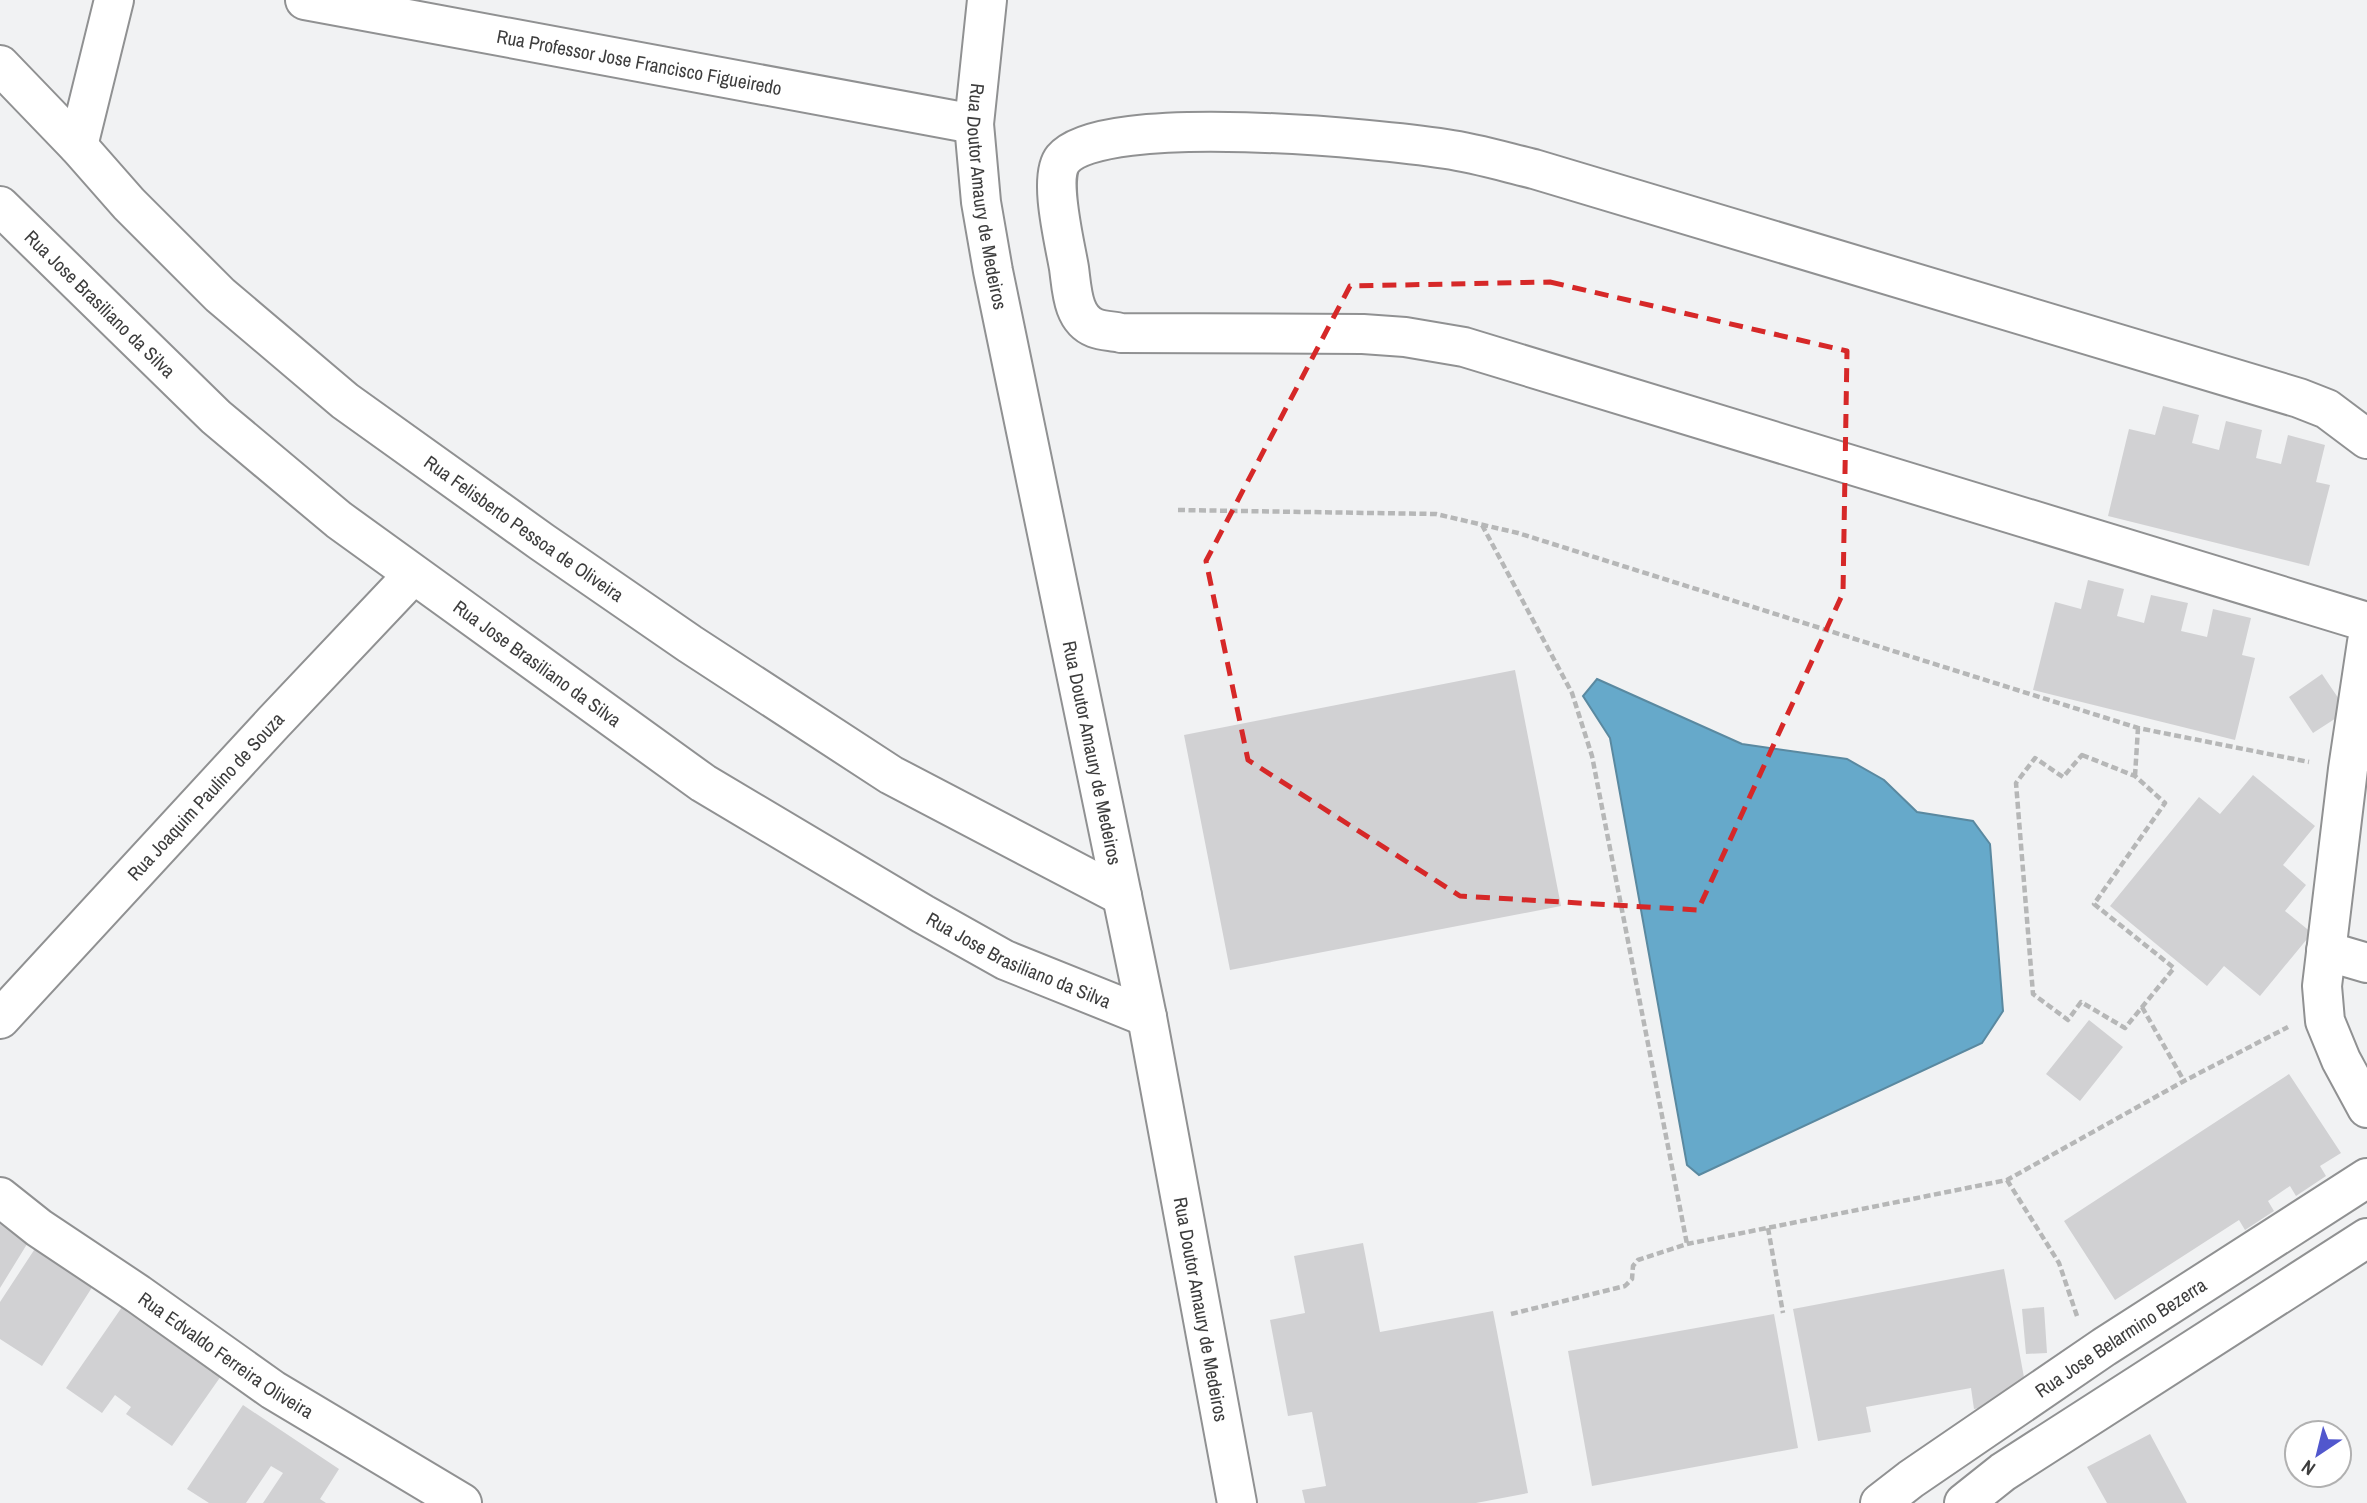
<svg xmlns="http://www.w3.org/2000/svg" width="2367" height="1503" font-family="'Archivo Narrow',sans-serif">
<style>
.water{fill:#66a9ca;stroke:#5a89a0;stroke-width:2}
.building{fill:#d1d1d3}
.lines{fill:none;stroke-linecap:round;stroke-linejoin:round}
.minor-casing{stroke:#909192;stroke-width:42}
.path{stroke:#b6b7b7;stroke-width:4.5;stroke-dasharray:7 3.5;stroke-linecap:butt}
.minor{stroke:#fff;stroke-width:38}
.marked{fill:none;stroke:#d62828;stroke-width:5;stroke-dasharray:14 9;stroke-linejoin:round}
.labels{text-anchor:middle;stroke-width:7;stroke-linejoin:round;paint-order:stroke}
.street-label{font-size:19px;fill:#3d3d3d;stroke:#fff}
</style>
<rect width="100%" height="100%" fill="#f1f2f3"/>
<path class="water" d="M1597,679L1742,744L1847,759L1884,780L1917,812L1973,821L1990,844L2003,1011L1982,1043L1699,1175L1687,1165L1610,738L1583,696Z"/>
<path class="building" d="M2163,406L2199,415L2192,443L2219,450L2226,421L2262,430L2256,458L2281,464L2288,435L2325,445L2316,482L2330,485L2309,566L2108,516L2129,429L2155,435Z
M2088,580L2124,589L2117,616L2144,623L2151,595L2188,603L2181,631L2207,637L2213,609L2251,618L2242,655L2255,658L2235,740L2033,690L2055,602L2081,609Z
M1515,670L1561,906L1230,970L1184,735Z
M2322,674L2347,711L2313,733L2289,697Z
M2253,775L2315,826L2283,865L2306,885L2285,911L2312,933L2260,996L2224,966L2207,986L2110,906L2199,797L2220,814Z
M2089,1020L2123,1047L2080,1101L2046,1074Z
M2289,1074L2341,1153L2320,1166L2326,1176L2296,1196L2290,1186L2268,1201L2274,1211L2245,1230L2239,1220L2115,1300L2064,1221Z
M0,1216L32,1236L0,1288Z
M40,1241L98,1278L42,1366L0,1339V1302Z
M1363,1243L1380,1332L1493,1311L1528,1493L1476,1503H1305L1302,1490L1326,1486L1312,1412L1288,1416L1270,1320L1305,1313L1294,1256Z
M2004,1269L2028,1399L1974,1409L1971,1388L1866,1407L1871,1432L1818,1441L1793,1309Z
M122,1307L221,1376L172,1446L126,1414L131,1407L115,1395L102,1413L66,1388Z
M2044,1307L2047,1353L2026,1354L2022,1309Z
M1774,1314L1798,1448L1592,1486L1568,1351Z
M243,1405L339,1469L320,1499L326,1503H263L283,1473L271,1466L246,1503H209L187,1489Z
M2150,1434L2187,1503H2107L2087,1467Z"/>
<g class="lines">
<g class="minor-casing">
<g id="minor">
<path id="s1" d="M305,0L974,124"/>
<path id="s2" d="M987,0L974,124L981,202L993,271L1147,1017L1237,1503"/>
<path id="s3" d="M0,65L78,146L129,204L220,295L345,401L542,542L690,644L891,775L1122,896"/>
<path d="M78,146L114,0"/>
<path id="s4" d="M0,206L216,417L339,520L703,783L923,914L1005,960L1147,1017"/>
<path d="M2367,439L2327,409L2299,398L1534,169C1505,162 1475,153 1446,149C1383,139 1102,111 1063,159C1048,177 1065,244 1069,268C1072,289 1072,319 1095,328C1103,331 1113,331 1121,333L1363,334L1405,337L1464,347L2367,622"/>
<path d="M2367,642L2348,769L2322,986L2325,1021L2341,1060L2367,1108"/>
<path d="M2326,951L2367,963"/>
<path id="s5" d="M0,1019L273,723L413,575"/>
<path id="s6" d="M0,1197L39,1228L138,1294L273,1390L462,1503"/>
<path id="s7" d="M1880,1503L1911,1479L2104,1347L2367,1178"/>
<path d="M1964,1503L2003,1472L2367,1238"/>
</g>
</g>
<path class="path" d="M1178,510L1436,514L1518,533L2138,728L2309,762
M1482,525L1572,693L1592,756L1687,1244
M2082,755L2135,776L2165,803L2094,904L2174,968L2125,1028L2081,1002L2068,1020L2033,994L2016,783L2035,758L2063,777Z
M2135,776L2138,728
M2142,1007L2184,1081
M2007,1180L2059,1263L2078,1319
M1768,1228L1783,1313
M1511,1314L1625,1286L1632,1279L1633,1266L1638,1260L1687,1244L2007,1180L2184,1081L2288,1027"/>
<use href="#minor" class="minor"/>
</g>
<path class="marked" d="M1550,282L1847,351L1843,593L1698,910L1460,896L1248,760L1206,561L1350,286Z"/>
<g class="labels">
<g class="street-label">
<text dy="7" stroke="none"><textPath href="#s1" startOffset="340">Rua Professor Jose Francisco Figueiredo</textPath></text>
<text dy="7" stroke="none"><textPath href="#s2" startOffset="198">Rua Doutor Amaury de Medeiros</textPath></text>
<text dy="7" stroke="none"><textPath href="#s4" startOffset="140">Rua Jose Brasiliano da Silva</textPath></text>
<text dy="7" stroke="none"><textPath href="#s3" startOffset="702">Rua Felisberto Pessoa de Oliveira</textPath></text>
<text dy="7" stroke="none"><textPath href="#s4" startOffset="707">Rua Jose Brasiliano da Silva</textPath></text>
<text dy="7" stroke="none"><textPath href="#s2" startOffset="765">Rua Doutor Amaury de Medeiros</textPath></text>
<text dy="7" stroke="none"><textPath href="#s5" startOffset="303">Rua Joaquim Paulino de Souza</textPath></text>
<text dy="7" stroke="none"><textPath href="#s4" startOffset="1274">Rua Jose Brasiliano da Silva</textPath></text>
<text dy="7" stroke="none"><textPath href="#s2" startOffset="1332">Rua Doutor Amaury de Medeiros</textPath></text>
<text dy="7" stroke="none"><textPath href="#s7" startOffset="292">Rua Jose Belarmino Bezerra</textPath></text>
<text dy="7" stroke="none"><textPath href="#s6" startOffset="276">Rua Edvaldo Ferreira Oliveira</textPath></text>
</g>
</g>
<g transform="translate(2318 1454) rotate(215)"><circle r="33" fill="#ffffff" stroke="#b1b1b1" stroke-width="2"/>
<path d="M0-5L12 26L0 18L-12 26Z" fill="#5157cd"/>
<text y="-10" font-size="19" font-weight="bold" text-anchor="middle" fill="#3d3d3d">N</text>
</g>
</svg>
